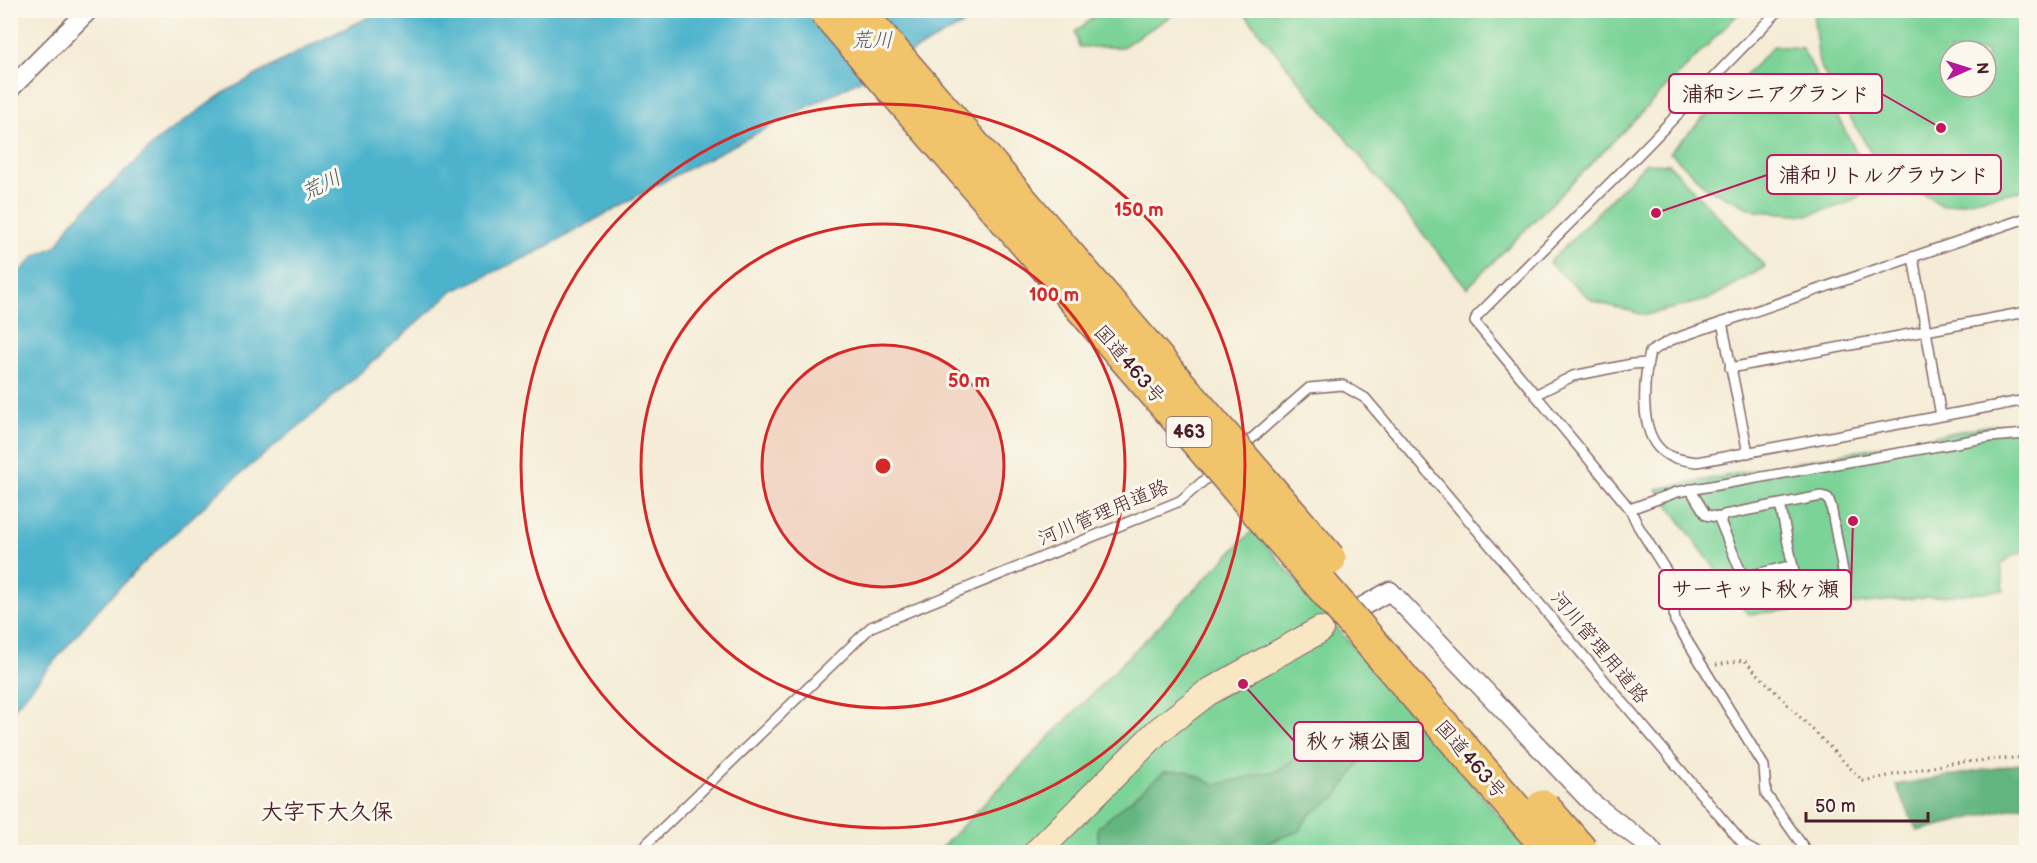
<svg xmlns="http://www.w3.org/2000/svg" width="2037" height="863" font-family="'Balsamiq Sans','Klee One',sans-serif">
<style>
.green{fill:#7bd398;stroke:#627962;stroke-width:1.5;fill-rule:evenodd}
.forest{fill:#64b580;stroke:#576a56;stroke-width:1.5}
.water{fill:#4eb3cc;stroke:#4c697c;stroke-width:1.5}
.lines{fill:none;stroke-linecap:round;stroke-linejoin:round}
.lane-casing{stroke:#866767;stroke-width:12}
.street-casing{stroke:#866767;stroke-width:21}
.secondary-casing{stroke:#866767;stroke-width:28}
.path{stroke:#866767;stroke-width:3;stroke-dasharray:1.5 4.5;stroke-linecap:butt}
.lane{stroke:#fff;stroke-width:9}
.street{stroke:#fff;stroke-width:18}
.secondary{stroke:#f9e7c3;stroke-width:26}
.highway-bridge-casing{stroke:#866767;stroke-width:36;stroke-linecap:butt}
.highway-bridge{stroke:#f1c36a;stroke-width:33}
.ring{fill:none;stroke:#d62828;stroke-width:3}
.labels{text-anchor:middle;stroke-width:6;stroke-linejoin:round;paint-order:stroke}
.shield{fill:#fbf7ec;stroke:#7f6065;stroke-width:1.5}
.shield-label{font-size:18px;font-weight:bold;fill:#4a1f2b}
.street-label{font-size:20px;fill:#4a1f2b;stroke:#fbf7ec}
.water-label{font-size:21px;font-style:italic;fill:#4c5a6b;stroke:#fbf7ec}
.quarter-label{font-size:22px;font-weight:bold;fill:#4a1f2b;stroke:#fbf7ec}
.centre{fill:#d62828;stroke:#fbf7ec;stroke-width:3}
.ring-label{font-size:18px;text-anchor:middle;font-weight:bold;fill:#d62828;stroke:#fbf7ec;stroke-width:6;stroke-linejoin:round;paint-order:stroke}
.leader{fill:none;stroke:#c2185b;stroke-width:2}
.callout-dot{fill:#c2185b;stroke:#fbf7ec;stroke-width:2}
.callout{fill:#fbf7ec;stroke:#c2185b;stroke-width:2}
.callout-label{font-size:21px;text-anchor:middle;font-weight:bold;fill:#4a1f2b}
</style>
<rect width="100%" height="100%" fill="#fbf7ec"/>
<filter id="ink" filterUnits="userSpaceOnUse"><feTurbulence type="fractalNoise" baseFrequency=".0167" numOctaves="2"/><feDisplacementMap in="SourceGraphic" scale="12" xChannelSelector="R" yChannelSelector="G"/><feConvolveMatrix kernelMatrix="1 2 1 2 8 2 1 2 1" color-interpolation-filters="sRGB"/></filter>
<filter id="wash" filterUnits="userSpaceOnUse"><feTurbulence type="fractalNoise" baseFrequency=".008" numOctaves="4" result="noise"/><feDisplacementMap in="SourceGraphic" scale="24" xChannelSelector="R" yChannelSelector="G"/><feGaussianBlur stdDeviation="1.35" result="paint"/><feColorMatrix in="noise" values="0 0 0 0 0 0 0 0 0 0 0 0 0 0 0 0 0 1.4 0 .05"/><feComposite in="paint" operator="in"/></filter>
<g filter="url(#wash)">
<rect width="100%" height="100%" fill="#f4ecd6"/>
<path class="green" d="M1101,11V10L1179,11L1122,47H1079L1075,32Z
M1218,11H1741L1591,164L1467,288L1244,13Z
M1813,11H2026V188L2020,191L1943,206L1880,168L1819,64ZM1950,51H1986V87H1950Z
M1774,46L1802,48L1875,188L1845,204L1809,215L1756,211L1707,188L1670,152Z
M1646,163L1669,164L1765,267L1707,300L1645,315L1593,301L1549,263Z
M2026,423V553L2015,554L2001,564L2004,590L1748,614L1657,489L1987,426Z
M1253,530L1530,852H937Z"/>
<path class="forest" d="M1323,748L1360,762L1337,796L1309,815L1299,831L1270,842L1251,852H1106L1099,848L1097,828L1164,772L1187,771L1215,785L1278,770L1300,756Z
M2026,763V805L1917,831L1896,785Z"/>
<path class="water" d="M382,11H988L864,78L672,177L535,253L453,291L316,412L227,485L161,546L102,605L11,712V281L35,256L57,246L70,224L160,138L225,92L315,43Z"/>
</g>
<g filter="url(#ink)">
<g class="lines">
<g class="lane-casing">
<path id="lane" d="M1779,10L1639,154L1477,316L1475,322L1630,509L1638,526L1670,577L1675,621L1764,766L1766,794L1807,852
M2026,218L1671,340L1650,352C1644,378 1638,431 1662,451C1671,459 1685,460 1697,462L2026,400
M1913,257L1941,416
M1722,322L1748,453
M1730,368L2026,312
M1535,395L1573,376L1632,364L1648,363
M1241,448L1309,388L1342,385L1365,398L1745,846L1756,852
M1690,489L1706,515L1722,518
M1821,496L1828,498L1831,506L1843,571L1839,582L1831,590L1818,594L1808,591L1800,584L1794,572L1786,567L1743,577L1720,521L1724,515Z
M1780,504L1794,572
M1630,509L1677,492L1990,437L2026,434
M638,852L871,627L1180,501L1215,471"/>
</g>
<g class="street-casing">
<path id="street" d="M10,89L89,10
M1340,619L1390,591L1591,802L1647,845L1653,852"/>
</g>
<g class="secondary-casing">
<path id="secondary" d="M1037,852L1158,731L1207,693L1320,630"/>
</g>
<path class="path" d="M1716,665L1744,660L1863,781L1952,763L2026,757"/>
<use href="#lane" class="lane"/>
<use href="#street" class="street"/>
<use href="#secondary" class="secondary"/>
<g class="highway-bridge-casing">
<path id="highway-bridge" d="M825,10L1552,852
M857,10L1329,559
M1543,807L1582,852"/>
</g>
<use href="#highway-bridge" class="highway-bridge"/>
</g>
</g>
<circle cx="883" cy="466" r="121" fill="#d62828" fill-opacity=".12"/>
<g class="ring">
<circle cx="883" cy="466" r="121"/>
<circle cx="883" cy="466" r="242"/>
<circle cx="883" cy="466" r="362"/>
</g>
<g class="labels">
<rect class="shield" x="1166.5" y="417" width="45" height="30" rx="4.5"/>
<g class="shield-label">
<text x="1189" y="438">463</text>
</g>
<g class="street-label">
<text transform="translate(1130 364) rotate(49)" y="7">国道463号</text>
<text transform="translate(1103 512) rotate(-23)" y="7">河川管理用道路</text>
<text transform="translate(1600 647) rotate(50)" y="7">河川管理用道路</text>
<text transform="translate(1471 759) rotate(49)" y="7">国道463号</text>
</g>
<g class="water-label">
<text x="872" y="47">荒川</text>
<text transform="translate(321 185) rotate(-26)" y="7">荒川</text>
</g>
<g class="quarter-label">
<text x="327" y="819">大字下大久保</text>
</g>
</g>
<circle cx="883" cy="466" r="9" class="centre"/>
<g class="ring-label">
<text x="1139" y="216">150 m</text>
<text x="1054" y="301">100 m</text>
<text x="969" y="387">50 m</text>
</g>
<path class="leader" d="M1941 128L1882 94M1656 213L1767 175M1853 521L1851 589M1243 684L1294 741"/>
<g class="callout-dot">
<circle cx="1941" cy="128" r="6"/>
<circle cx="1656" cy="213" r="6"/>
<circle cx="1853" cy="521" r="6"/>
<circle cx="1243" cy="684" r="6"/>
</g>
<g class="callout">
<rect x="1669" y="74" width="213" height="39" rx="6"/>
<rect x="1767" y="155" width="234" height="39" rx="6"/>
<rect x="1659" y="570" width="192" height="39" rx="6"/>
<rect x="1294" y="722" width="129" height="39" rx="6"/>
</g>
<g class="callout-label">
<text x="1776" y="101">浦和シニアグランド</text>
<text x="1884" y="182">浦和リトルグラウンド</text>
<text x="1755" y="596">サーキット秋ヶ瀬</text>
<text x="1359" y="748">秋ヶ瀬公園</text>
</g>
<rect width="2037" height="863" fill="none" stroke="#fbf7ec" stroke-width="36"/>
<g transform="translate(1968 69) rotate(87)"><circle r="28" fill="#fbf7ec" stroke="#b4a19f" stroke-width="1.5"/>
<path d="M0-4.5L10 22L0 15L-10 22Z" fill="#b5179e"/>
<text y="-9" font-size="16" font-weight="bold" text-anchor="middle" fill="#4a1f2b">N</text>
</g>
<path d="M1806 812v9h122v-9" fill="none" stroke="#4a1f2b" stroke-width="3"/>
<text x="1815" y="812" font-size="18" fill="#4a1f2b" stroke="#fbf7ec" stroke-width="4.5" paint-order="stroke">50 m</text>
</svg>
